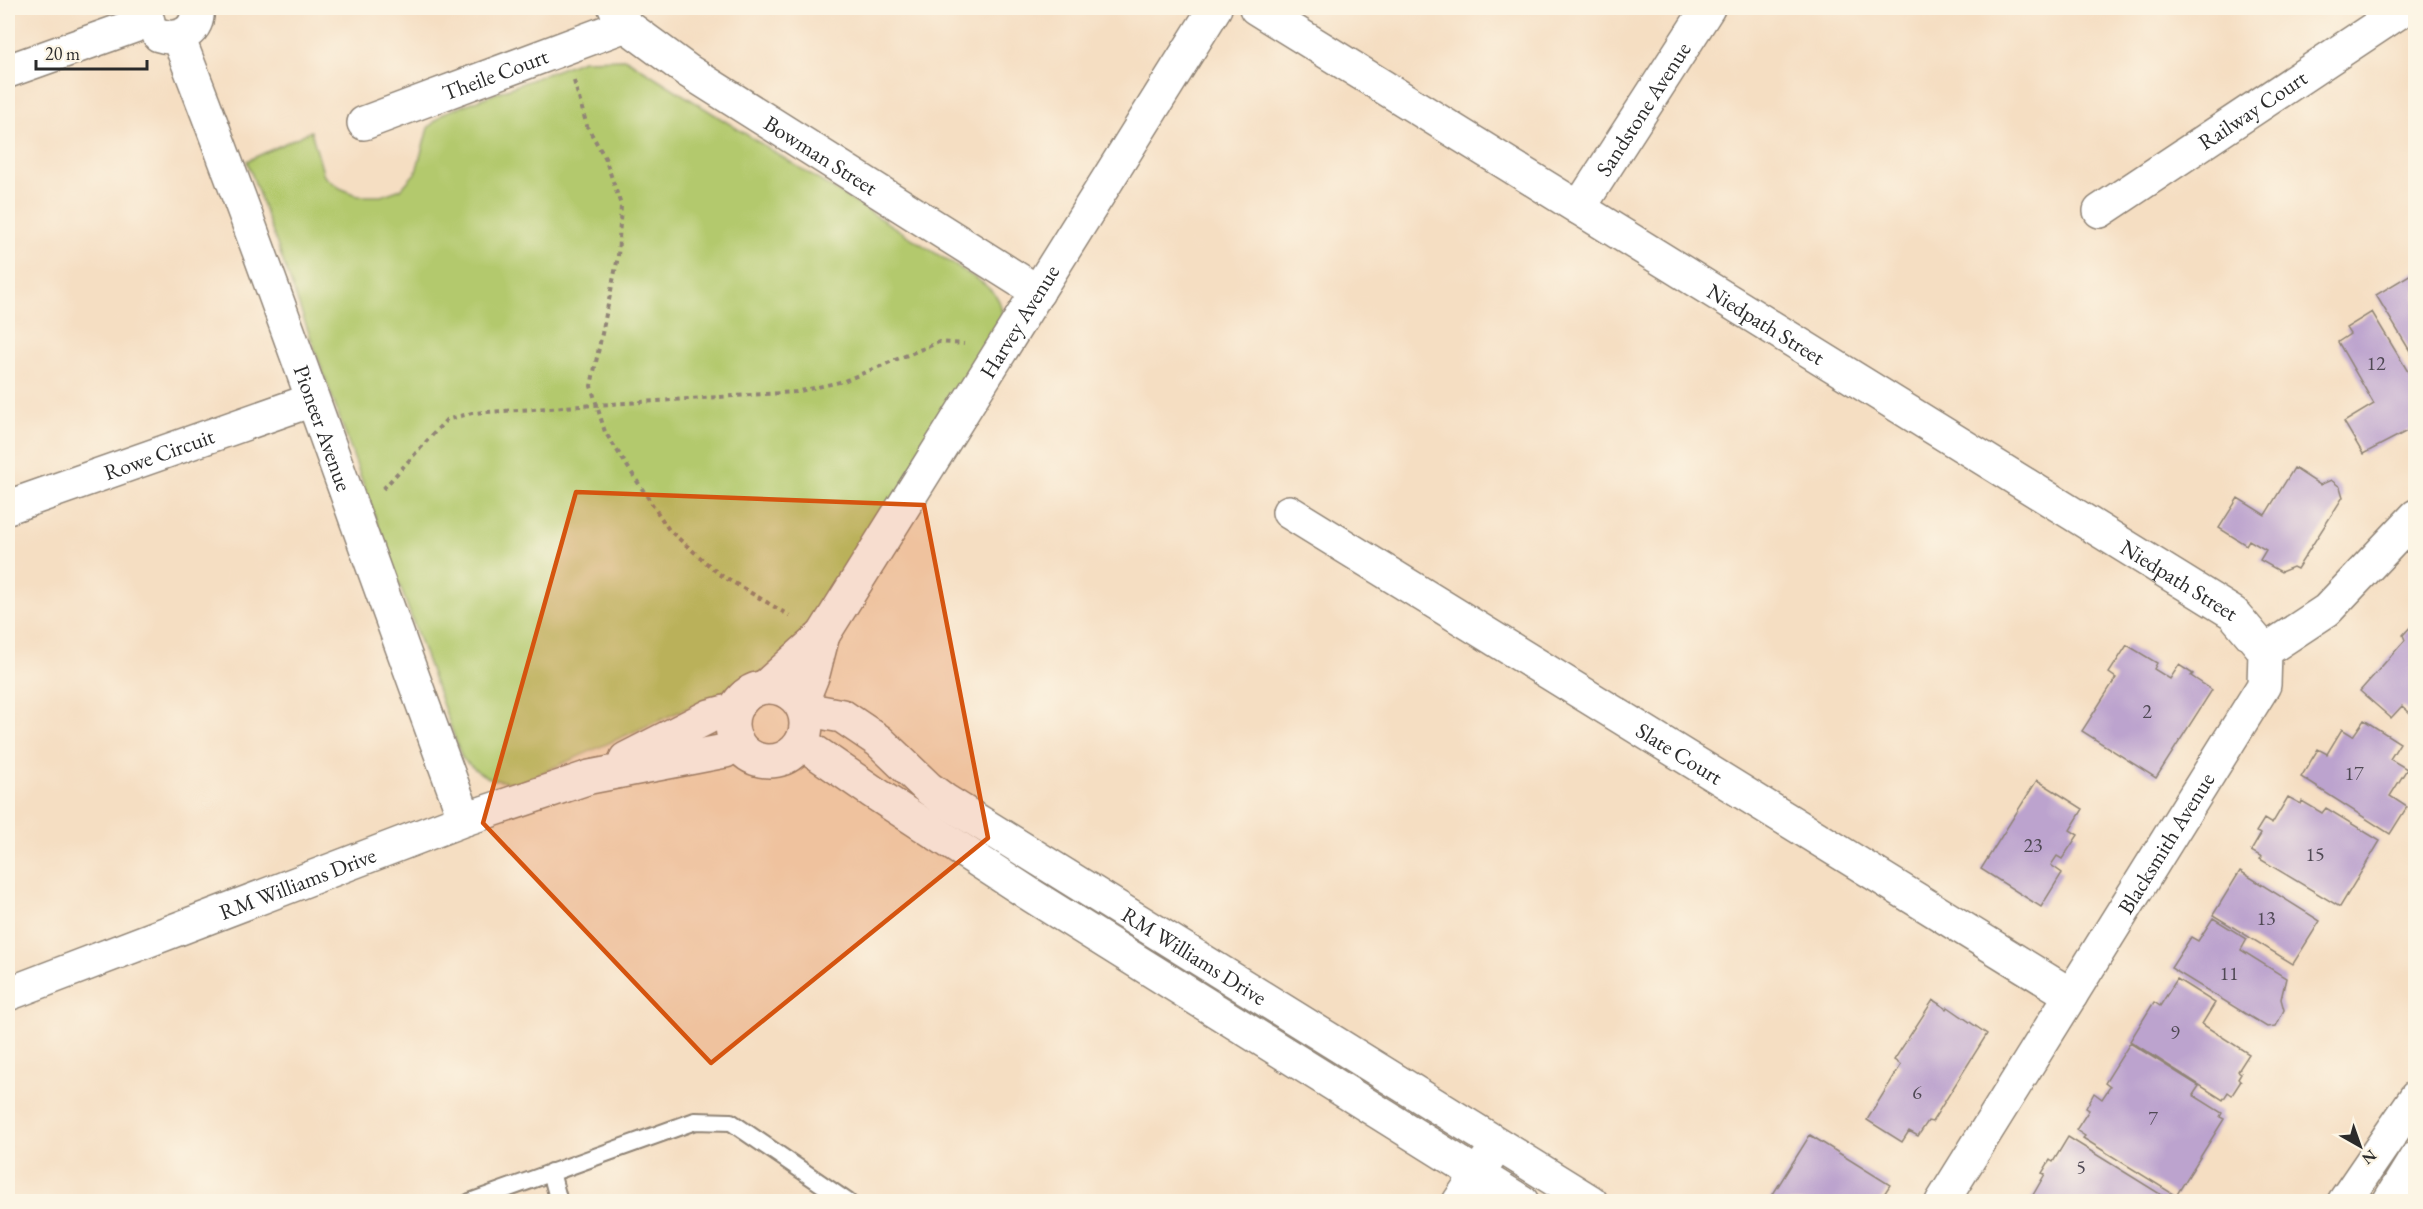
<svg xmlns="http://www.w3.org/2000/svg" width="2423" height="1209" font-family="'EB Garamond',serif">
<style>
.green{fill:#b3c96d;stroke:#6f7a4c;stroke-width:1.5}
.building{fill:#bca3ce}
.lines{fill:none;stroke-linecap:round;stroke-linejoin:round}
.service-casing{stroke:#908476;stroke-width:20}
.minor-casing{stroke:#908476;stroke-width:36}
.secondary-casing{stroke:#908476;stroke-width:36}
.path{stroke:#908476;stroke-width:4;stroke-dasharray:4.5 4.5;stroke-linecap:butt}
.service{stroke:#fff;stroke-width:16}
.minor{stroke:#fff;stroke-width:33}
.secondary{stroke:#fff;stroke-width:33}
.marked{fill:#d5540f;fill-opacity:0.2;stroke:#d5540f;stroke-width:4.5;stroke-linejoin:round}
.labels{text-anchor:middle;stroke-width:4.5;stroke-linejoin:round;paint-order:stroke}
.number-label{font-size:20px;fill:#4f4954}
.street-label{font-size:22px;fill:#2b2b2b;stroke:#fcf5e5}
</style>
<rect width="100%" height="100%" fill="#fcf5e5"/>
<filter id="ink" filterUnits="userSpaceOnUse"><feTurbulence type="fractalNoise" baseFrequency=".0167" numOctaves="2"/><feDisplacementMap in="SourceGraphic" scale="12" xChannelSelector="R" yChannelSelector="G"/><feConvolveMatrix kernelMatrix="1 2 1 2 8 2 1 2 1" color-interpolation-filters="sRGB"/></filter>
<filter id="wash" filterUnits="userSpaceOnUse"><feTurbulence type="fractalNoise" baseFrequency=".008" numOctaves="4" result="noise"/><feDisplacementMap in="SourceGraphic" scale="24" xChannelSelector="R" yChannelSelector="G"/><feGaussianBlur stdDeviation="1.35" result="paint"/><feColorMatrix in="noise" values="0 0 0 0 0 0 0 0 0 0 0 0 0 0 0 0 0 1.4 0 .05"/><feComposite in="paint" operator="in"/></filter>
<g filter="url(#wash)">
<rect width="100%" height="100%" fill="#f5dec2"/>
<path class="green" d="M626,59L980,281C1002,298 1001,302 1004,330L815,628L757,677L519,783C490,781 483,778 462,758L247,161L311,131L324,176L340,188L358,196H381L401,189L416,172L428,128L444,113L583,60Z"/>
<g id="blocks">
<path class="building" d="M2416,271V361L2376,295Z
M2372,312L2416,385V430L2411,433L2409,430L2363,454L2344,422L2374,404L2338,342L2350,334L2346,328Z
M2294,468L2320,485L2331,480L2340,487L2343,497L2297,569L2293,567L2281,572L2260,560L2266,550L2249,540L2246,545L2219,528L2238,498L2265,515Z
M2416,621V718L2402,706L2391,718L2360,691L2405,640L2403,635Z
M2127,645L2157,663L2154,669L2170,679L2179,665L2193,674L2191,676L2212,690L2156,778L2082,731L2116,678L2109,673Z
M2364,720L2400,743L2390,759L2407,769L2390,796L2407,807L2390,834L2301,777L2318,749L2327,754L2342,729L2353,736Z
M2037,780L2083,809L2070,830L2078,835L2062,859L2057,856L2051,865L2062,873L2041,907L1981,869Z
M2288,797L2301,804L2302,801L2322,813L2326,808L2380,841L2340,907L2260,859L2262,857L2251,851L2261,834L2256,832L2264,819L2272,824Z
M2240,871L2320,921L2293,964L2213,915Z
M2213,918L2247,939L2241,950L2286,978L2281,999L2284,1010L2276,1026L2267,1027L2171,968L2191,937L2198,941Z
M2177,979L2215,1003L2202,1024L2249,1054L2238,1071L2241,1073L2238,1078L2241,1081L2232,1095L2228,1092L2223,1100L2130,1041L2154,1002L2160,1006Z
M1933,1000L1947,1009L1948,1007L1987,1034L1932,1122L1928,1121L1918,1136L1909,1131L1902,1142L1867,1120L1901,1065L1894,1060Z
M2130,1043L2199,1086L2193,1095L2222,1113L2220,1117L2224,1119L2176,1196L2083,1138L2085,1136L2076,1130L2089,1110L2086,1108L2094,1093L2102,1099L2110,1087L2105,1083Z
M1810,1135L1890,1185L1879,1202H1768Z
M2068,1137L2173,1202H2029L2045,1174L2042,1173L2050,1160L2053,1162Z"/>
</g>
</g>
<g filter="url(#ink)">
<use href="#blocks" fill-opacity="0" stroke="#908476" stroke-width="1.5"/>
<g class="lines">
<g class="service-casing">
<path id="service" d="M551,1172L559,1202
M470,1202L695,1121L731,1122L848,1202"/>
</g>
<g class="minor-casing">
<g id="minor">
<path id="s1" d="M615,8L624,24L688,71L1038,292"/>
<path id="s2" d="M1256,8L2233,613L2265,651"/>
<path d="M159,35C179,42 200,31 197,8"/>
<path id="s3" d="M178,37C279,296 368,559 465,819"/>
<path d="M8,71L148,21"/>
<path id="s4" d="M364,123L626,25"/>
<path id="s5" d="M1579,208L1708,8"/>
<path id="s6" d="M2100,211L2405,8"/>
<path id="s7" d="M8,507L312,400"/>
<path id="s8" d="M1289,512L2071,995"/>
<path id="s9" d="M765,687L823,635L1215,8"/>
<circle cx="769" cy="724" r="37"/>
<path d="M801,704L813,674L823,635"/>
<path id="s10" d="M804,709L842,716L879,741L928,788L944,800L1591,1202"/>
<path d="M802,743L873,792L1034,897L1522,1202"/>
<path d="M626,759L710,716L733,710L745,696"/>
<path id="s11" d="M8,994L465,819L590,777L725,751L737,742"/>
<path d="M1459,1202L1490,1156"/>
<path id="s12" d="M1942,1202L2264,685L2265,651L2327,610L2416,516"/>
</g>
</g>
<g class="secondary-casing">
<path id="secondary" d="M2344,1202L2416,1097
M2389,1202L2416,1158"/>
</g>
<path class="path" d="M574,81L587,126L605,158L621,205L618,257L591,386L605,432L669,530L719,574L790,616
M383,489L446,420L472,413L796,392L844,381L939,342L964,344"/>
<use href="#service" class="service"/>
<use href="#minor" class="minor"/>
<use href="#secondary" class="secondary"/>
</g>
</g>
<path class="marked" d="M576,492L924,505L988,838L711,1063L483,823Z"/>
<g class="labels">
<g class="number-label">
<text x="2376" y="370">12</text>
<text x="2147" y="718">2</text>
<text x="2354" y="780">17</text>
<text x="2033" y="852">23</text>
<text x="2315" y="861">15</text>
<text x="2266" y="925">13</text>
<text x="2229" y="980">11</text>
<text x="2175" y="1039">9</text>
<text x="1917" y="1099">6</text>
<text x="2153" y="1125">7</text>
<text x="2081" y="1174">5</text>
</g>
<g class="street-label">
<text dy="8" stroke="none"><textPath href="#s4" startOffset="140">Theile Court</textPath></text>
<text dy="8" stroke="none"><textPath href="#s5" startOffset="118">Sandstone Avenue</textPath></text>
<text dy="8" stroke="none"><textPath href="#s6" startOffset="183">Railway Court</textPath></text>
<text dy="8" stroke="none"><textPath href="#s1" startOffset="255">Bowman Street</textPath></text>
<text dy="8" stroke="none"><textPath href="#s9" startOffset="448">Harvey Avenue</textPath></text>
<text dy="8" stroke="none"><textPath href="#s2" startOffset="600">Niedpath Street</textPath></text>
<text dy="8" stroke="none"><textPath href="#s3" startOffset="417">Pioneer Avenue</textPath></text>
<text dy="8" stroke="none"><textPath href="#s7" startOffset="160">Rowe Circuit</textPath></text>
<text dy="8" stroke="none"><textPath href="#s2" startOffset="1086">Niedpath Street</textPath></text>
<text dy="8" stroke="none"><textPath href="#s8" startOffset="459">Slate Court</textPath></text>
<text dy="8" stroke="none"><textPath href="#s12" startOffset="423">Blacksmith Avenue</textPath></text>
<text dy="8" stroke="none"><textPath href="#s11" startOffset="310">RM Williams Drive</textPath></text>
<text dy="8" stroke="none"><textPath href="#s10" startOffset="466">RM Williams Drive</textPath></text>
</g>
</g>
<rect width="2423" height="1209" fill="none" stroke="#fcf5e5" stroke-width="30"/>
<g transform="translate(2360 1146) rotate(140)" stroke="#fcf5e5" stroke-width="4.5" paint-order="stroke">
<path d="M0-4.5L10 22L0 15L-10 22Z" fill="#2b2b2b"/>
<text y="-9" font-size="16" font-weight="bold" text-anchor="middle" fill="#2b2b2b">N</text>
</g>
<path d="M36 60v9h111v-9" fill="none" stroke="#2b2b2b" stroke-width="3"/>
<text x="45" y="60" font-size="18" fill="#2b2b2b" stroke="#fcf5e5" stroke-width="4.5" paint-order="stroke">20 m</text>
</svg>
